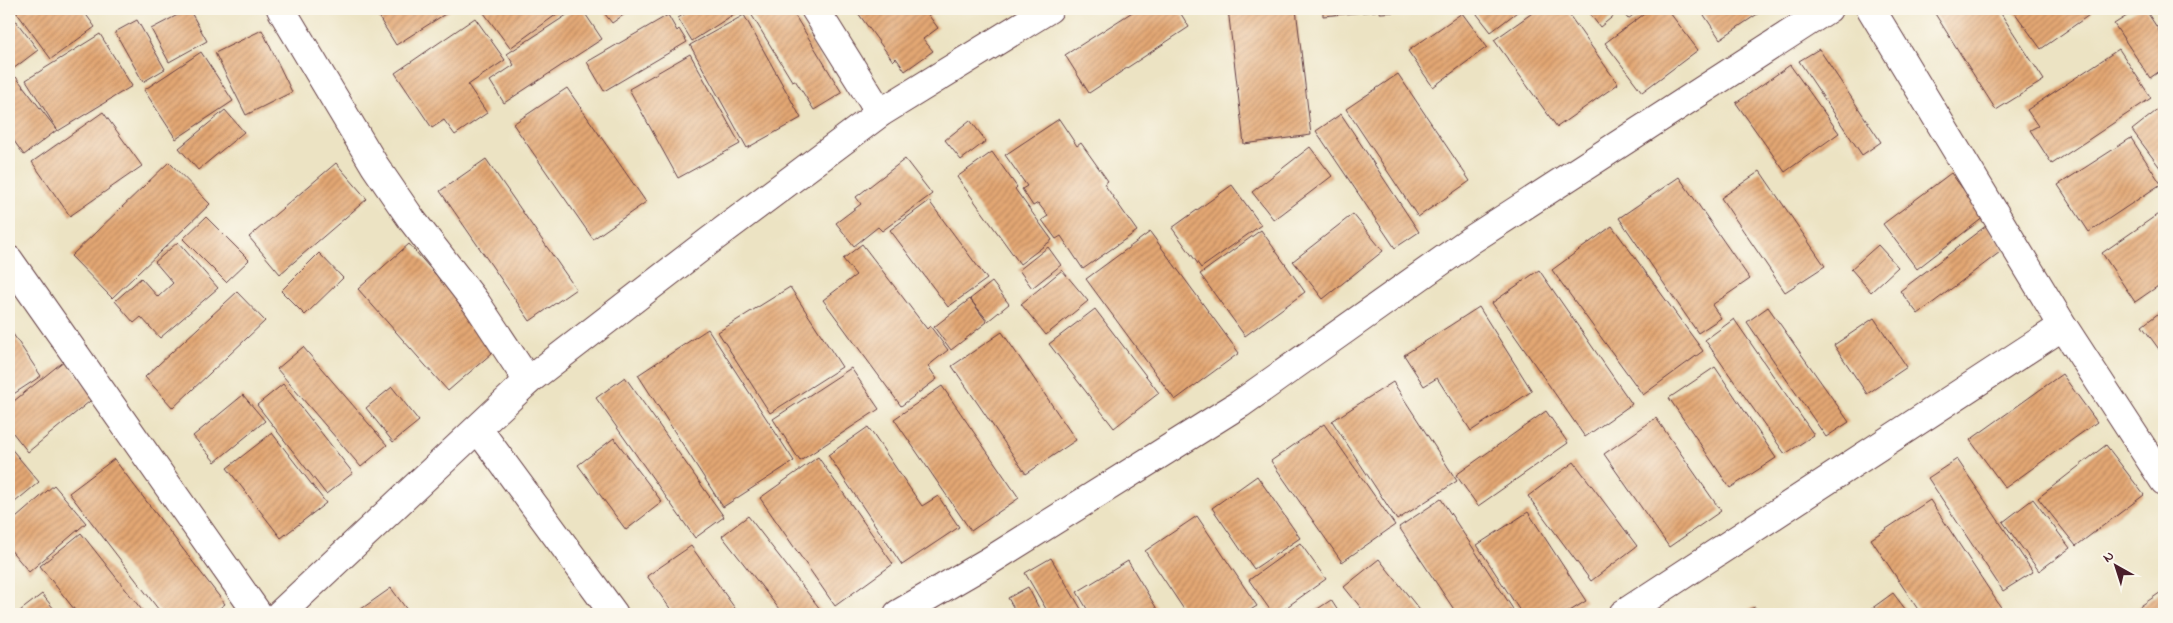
<svg xmlns="http://www.w3.org/2000/svg" width="2173" height="623" font-family="'Indie Flower',sans-serif">
<style>
.building{fill:url(#building-hatch)}
.lines{fill:none;stroke-linecap:round;stroke-linejoin:round}
.minor-casing{stroke:#623c42;stroke-width:30}
.major-casing{stroke:#623c42;stroke-width:30}
.minor{stroke:#fff;stroke-width:28}
.major{stroke:#fff;stroke-width:28}
</style>
<defs>
<pattern id="building-hatch" width="6" height="6" patternUnits="userSpaceOnUse" patternTransform="scale(1.25)"><rect width="6" height="6" fill="#e3a773"/><path d="M-1 1l2-2M0 6l6-6M5 7l2-2" fill="none" stroke="#ba875f"/></pattern>
</defs>
<rect width="100%" height="100%" fill="#fbf7ec"/>
<filter id="ink" filterUnits="userSpaceOnUse"><feTurbulence type="fractalNoise" baseFrequency=".02" numOctaves="2"/><feDisplacementMap in="SourceGraphic" scale="10" xChannelSelector="R" yChannelSelector="G"/><feConvolveMatrix kernelMatrix="1 2 1 2 8 2 1 2 1" color-interpolation-filters="sRGB"/></filter>
<filter id="wash" filterUnits="userSpaceOnUse"><feTurbulence type="fractalNoise" baseFrequency=".0096" numOctaves="4" result="noise"/><feDisplacementMap in="SourceGraphic" scale="20" xChannelSelector="R" yChannelSelector="G"/><feGaussianBlur stdDeviation="1.12" result="paint"/><feColorMatrix in="noise" values="0 0 0 0 0 0 0 0 0 0 0 0 0 0 0 0 0 1.4 0 .05"/><feComposite in="paint" operator="in"/></filter>
<g filter="url(#wash)">
<rect width="100%" height="100%" fill="#ece3c3"/>
<g id="blocks">
<path class="building" d="M14,9H82L95,27L51,59Z
M189,9L207,41L169,62L151,29Z
M389,9H453L396,45L378,16Z
M481,9H564L510,48Z
M576,9H582L602,39L504,103L490,81L514,65L507,54Z
M601,9H632L612,23Z
M693,9H742L692,41L678,18Z
M748,9H791L842,93L814,110L795,80L792,81Z
M855,9H924L938,28L923,39L933,51L905,71L896,58L893,61Z
M1137,9H1178L1189,27L1089,93L1065,55Z
M1228,9H1296L1311,135L1244,144Z
M1323,9H1376V11L1323,16Z
M1380,9H1415V11L1380,13Z
M1473,9H1521L1491,32Z
M1538,9H1565L1618,84L1557,127L1494,40Z
M1586,9H1641L1628,19L1621,10L1600,27Z
M1651,9H1667L1698,50L1642,92L1605,43Z
M1700,9H1765L1720,39Z
M1932,9H1998L2044,80L1996,110Z
M2012,9H2089L2092,13L2041,49Z
M2138,9H2145L2164,38V68L2150,78L2114,24Z
M9,12L38,50L9,72Z
M1462,13L1487,47L1433,87L1408,51Z
M668,15L677,31L679,29L687,42L604,91L587,62Z
M744,15L801,118L747,148L690,45Z
M475,18L505,60L468,85L487,113L455,135L444,120L432,128L395,73Z
M137,20L165,69L143,82L115,32Z
M262,30L292,92L246,115L215,53Z
M100,34L132,86L58,131L26,80Z
M1819,49L1881,142L1862,155L1799,61Z
M2119,49L2151,98L2052,164L2030,130L2038,126L2027,110Z
M201,52L233,101L176,139L144,90Z
M690,54L740,144L678,178L629,89Z
M1790,65L1839,133L1785,172L1736,103Z
M1398,74L1470,181L1418,217L1346,109Z
M16,77L57,130L24,155L9,134V82Z
M567,88L646,202L593,239L513,124Z
M2160,108L2164,114V173L2132,130Z
M225,110L244,132L198,170L179,148Z
M103,112L142,166L70,216L32,162Z
M1341,114L1419,232L1395,248L1316,131Z
M1059,119L1077,146L1081,143L1108,181L1104,184L1137,231L1083,269L1061,236L1056,239L1042,220L1048,216L1038,203L1033,206L1022,189L1027,186L1005,155Z
M970,120L986,141L961,160L945,140Z
M2131,138L2161,184L2089,232L2058,185Z
M1310,147L1332,176L1274,220L1252,192Z
M992,152L1017,187L1015,189L1052,240L1020,264L957,177Z
M486,159L576,289L530,321L440,191Z
M905,159L932,194L882,231L878,227L854,246L836,223L861,204L856,197Z
M169,162L210,204L112,298L71,256Z
M336,163L367,199L280,274L249,237Z
M1760,171L1825,266L1785,292L1721,198Z
M1951,173L1984,217L1917,269L1883,224Z
M1679,177L1750,279L1712,305L1721,318L1698,333L1619,218Z
M1232,185L1261,225L1201,268L1172,228Z
M929,201L987,279L948,307L890,230Z
M2164,210V282L2135,302L2102,253Z
M1353,214L1383,251L1323,299L1293,261Z
M206,217L249,260L226,282L183,239Z
M1987,225L2004,249L1918,314L1900,291Z
M1612,226L1703,351L1643,395L1552,270Z
M1261,230L1305,292L1245,336L1200,274Z
M1150,232L1239,353L1175,400L1086,279Z
M178,242L218,288L160,338L141,317L134,323L115,301L141,278L158,297L173,283L155,262Z
M409,244L499,347L448,391L358,289Z
M862,244L927,329L930,326L948,350L928,366L937,379L901,406L823,300L856,275L843,259Z
M1878,245L1898,267L1871,292L1851,269Z
M1048,247L1061,265L1032,288L1019,270Z
M319,253L343,278L305,315L281,291Z
M1062,270L1088,301L1046,335L1021,304Z
M1539,270L1632,404L1585,437L1492,303Z
M992,282L1009,304L988,321L970,299Z
M790,287L842,367L770,413L718,332Z
M237,292L265,321L173,408L145,377Z
M970,299L987,322L951,350L934,327Z
M1479,307L1532,391L1471,431L1437,378L1424,386L1404,355Z
M1768,307L1849,422L1826,437L1747,322Z
M1095,309L1159,393L1114,428L1049,344Z
M2164,309V356L2142,326Z
M1874,318L1907,367L1867,394L1834,345Z
M1734,319L1814,435L1785,454L1705,340Z
M9,328L41,376L9,397Z
M708,329L794,461L723,507L638,375Z
M1002,332L1076,440L1026,474L952,366Z
M303,347L387,445L361,467L277,369Z
M65,360L95,397L28,452L9,428V405Z
M1715,367L1776,458L1730,488L1669,398Z
M851,368L879,409L800,461L773,419Z
M2062,374L2097,422L2005,488L1970,440Z
M625,377L724,517L695,538L596,398Z
M1393,382L1457,481L1397,520L1332,421Z
M283,384L353,473L326,494L257,405Z
M942,386L1019,498L971,531L894,419Z
M392,387L419,421L393,442L366,408Z
M243,395L265,421L215,462L193,436Z
M1546,411L1568,443L1478,506L1456,475Z
M1656,418L1721,511L1669,547L1604,454Z
M1324,424L1395,525L1342,562L1271,461Z
M868,427L922,506L938,496L959,527L902,565L828,455Z
M272,433L326,503L281,538L227,468Z
M614,438L662,502L626,530L578,465Z
M2106,445L2144,495L2076,546L2038,498Z
M9,446L39,482L9,507Z
M818,457L893,564L835,606L760,498Z
M114,459L225,604L212,614H162L69,493Z
M1957,459L2033,572L2003,591L1928,478Z
M1574,462L1637,546L1591,581L1528,496Z
M1257,476L1300,538L1254,569L1212,508Z
M54,485L86,523L29,572L9,548V524Z
M1441,499L1513,609L1505,614H1457L1399,527Z
M2033,499L2070,548L2039,571L2003,522Z
M1930,500L2002,609L1994,614H1921L1871,539Z
M1528,512L1586,601L1565,614H1522L1477,545Z
M748,516L824,614H783L722,536Z
M1197,516L1257,606L1244,614H1187L1145,551Z
M81,533L145,614H78L40,566Z
M1300,543L1326,579L1277,614H1273L1249,580Z
M691,546L739,614H674L647,576Z
M1051,558L1084,614H1049L1025,573Z
M1379,559L1423,614H1366L1344,587Z
M1128,561L1160,614H1090L1077,592Z
M1028,587L1042,614H1017L1008,598Z
M391,588L410,614H354Z
M2164,590V614H2129Z
M1893,593L1909,614H1864Z
M42,594L58,614H16Z
M1331,600L1340,614H1310Z
M1755,607L1758,614H1738Z"/>
</g>
</g>
<g filter="url(#ink)">
<use href="#blocks" fill-opacity="0" stroke="#623c42" stroke-width="1"/>
<g class="lines">
<g class="minor-casing">
<path id="minor" d="M281,9L375,166L412,220L477,304L528,381
M815,9L880,113
M1871,9L2063,326L2164,481
M9,260L258,614
M478,429L614,614
M898,614L991,560L1240,404L1471,240L1828,9
M1623,614L2063,326"/>
</g>
<g class="major-casing">
<path id="major" d="M280,614L528,381L708,242L880,113L1049,9"/>
</g>
<use href="#minor" class="minor"/>
<use href="#major" class="major"/>
</g>
</g>
<rect width="2173" height="623" fill="none" stroke="#fbf7ec" stroke-width="30"/>
<g transform="translate(2116 566) rotate(321)" stroke="#fbf7ec" stroke-width="4" paint-order="stroke">
<path d="M0-4L9 19L0 12L-9 19Z" fill="#4a1f2b"/>
<text y="-8" font-size="14" font-weight="bold" text-anchor="middle" fill="#4a1f2b">N</text>
</g>
</svg>
